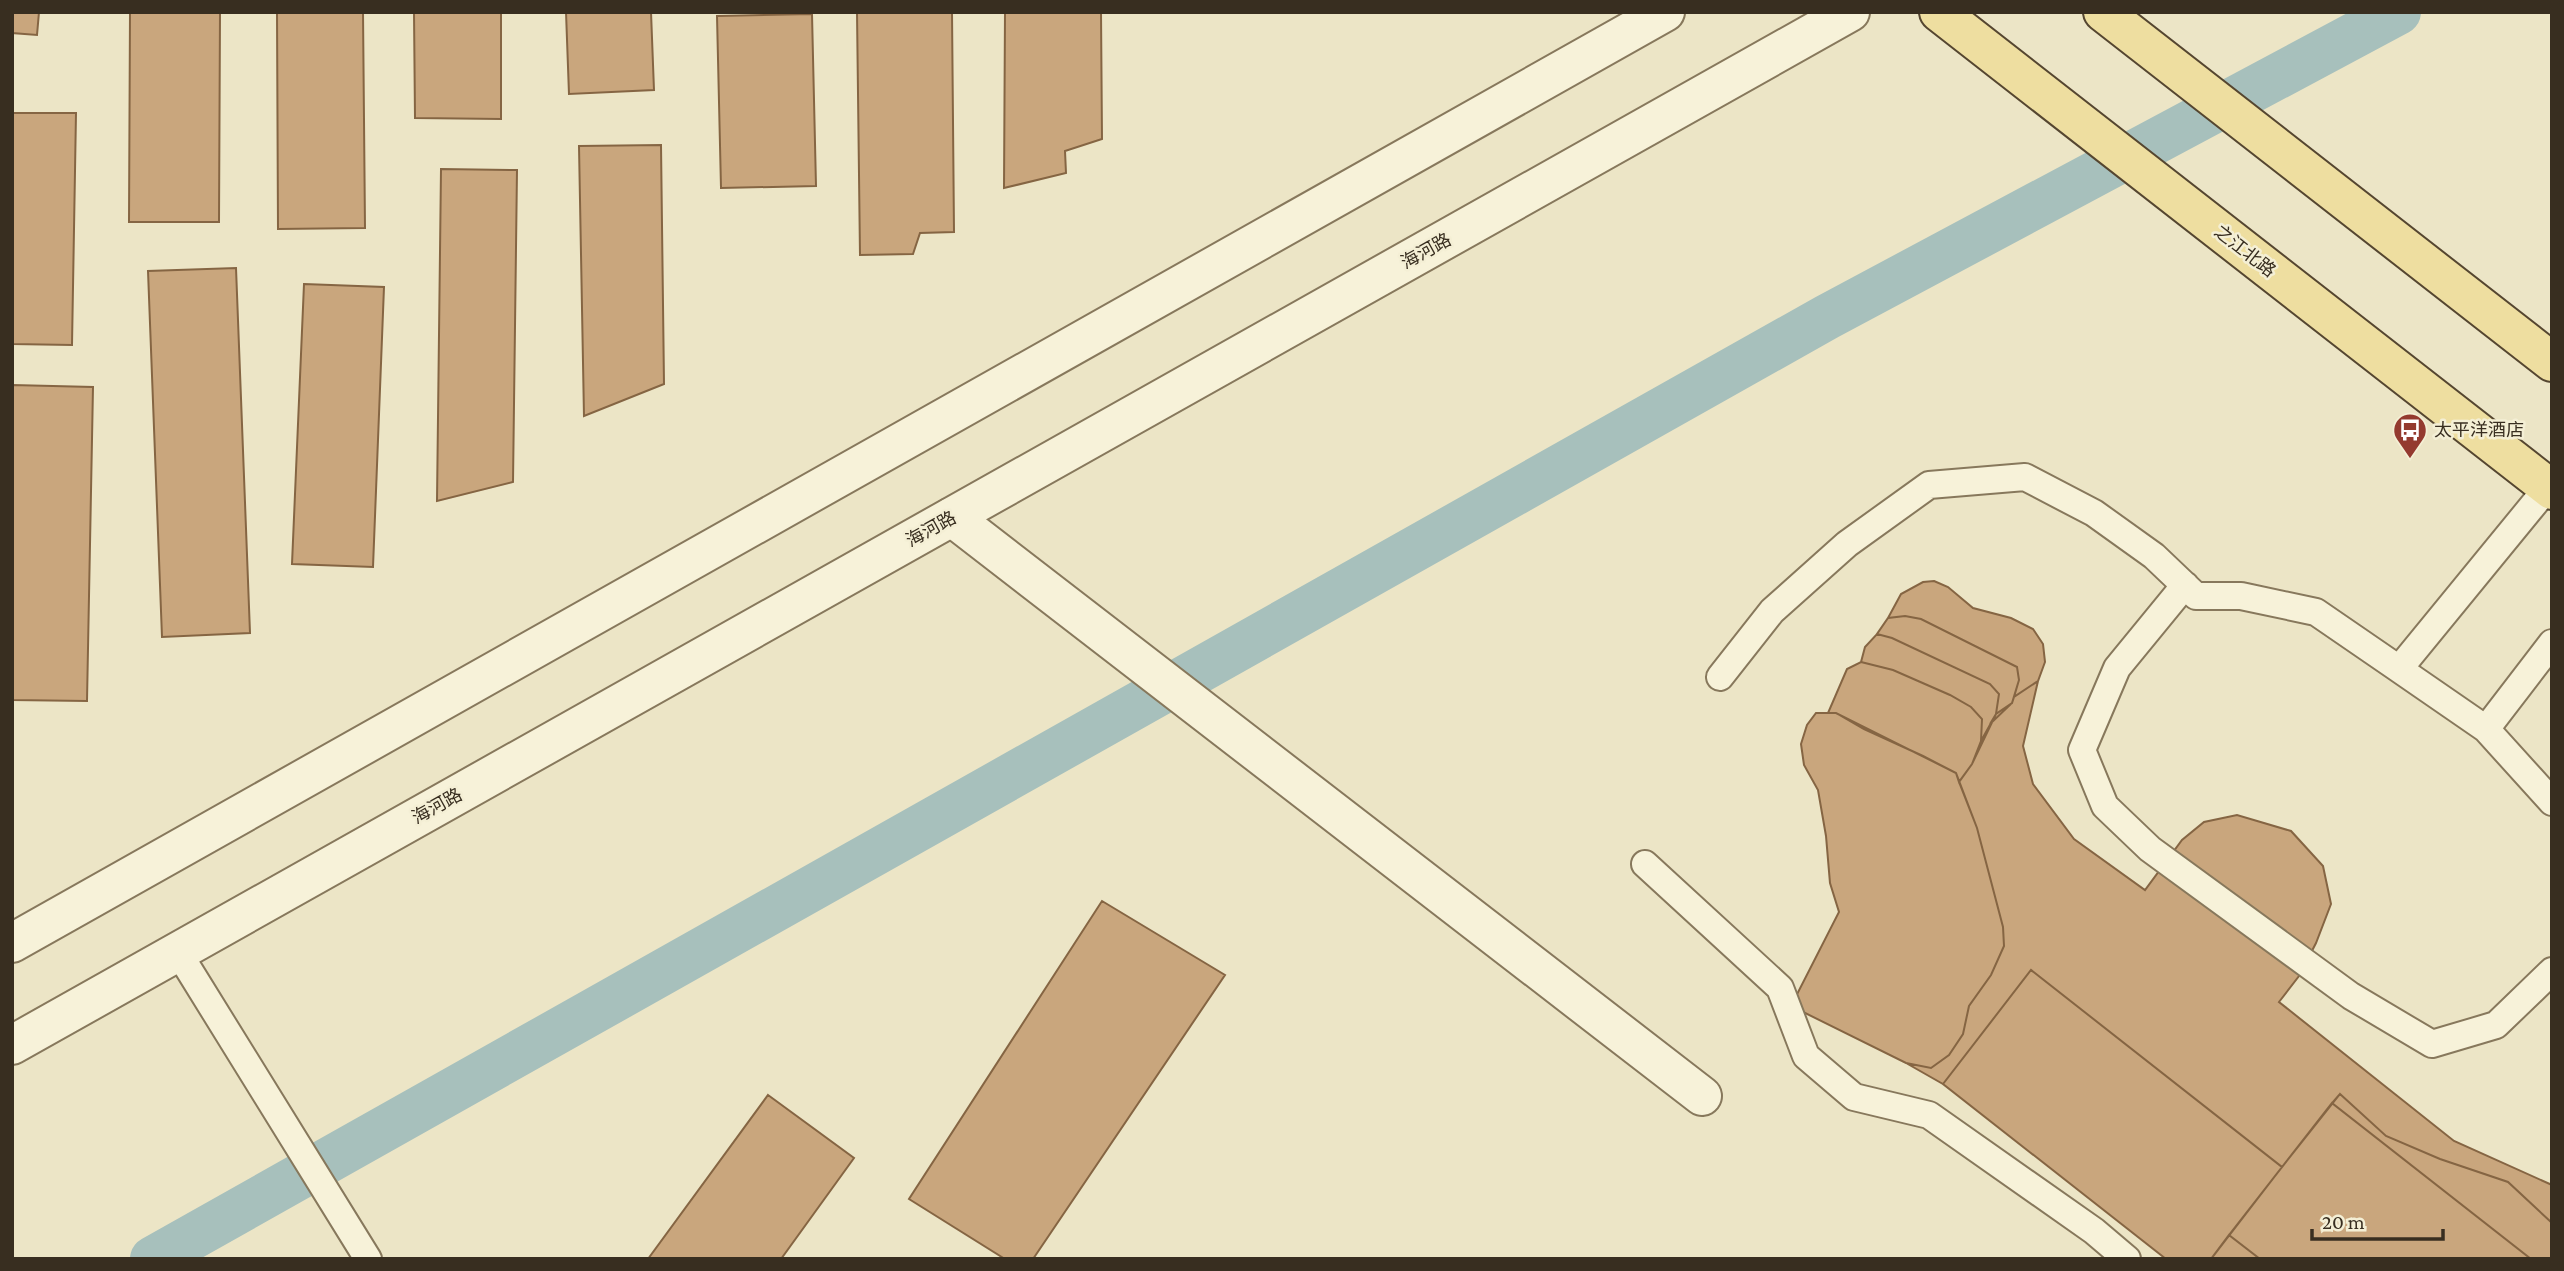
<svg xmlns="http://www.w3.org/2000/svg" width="2564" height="1271" font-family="'Crimson Pro','Noto Sans SC',serif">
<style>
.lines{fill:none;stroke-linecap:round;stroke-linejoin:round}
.canal{stroke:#a7c0bc;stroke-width:46}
.building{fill:#c9a67d;stroke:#856543;stroke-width:2}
.service-casing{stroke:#87785c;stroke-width:30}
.minor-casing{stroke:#87785c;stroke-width:42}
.tertiary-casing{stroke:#87785c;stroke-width:42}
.primary-casing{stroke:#554630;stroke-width:42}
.service{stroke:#f7f2d9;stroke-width:26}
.minor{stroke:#f7f2d9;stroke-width:38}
.tertiary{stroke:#f7f2d9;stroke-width:38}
.primary{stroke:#eedea0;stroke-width:38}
.labels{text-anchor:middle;stroke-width:5;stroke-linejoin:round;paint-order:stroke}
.street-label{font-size:18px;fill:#382e20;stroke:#f4efd5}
.poi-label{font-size:18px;fill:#382e20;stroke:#f4efd5;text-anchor:start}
</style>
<rect width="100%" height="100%" fill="#ece5c6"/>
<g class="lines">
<path class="canal" d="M153,1259L1827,317L2398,12"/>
</g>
<path class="building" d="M12,12H39L37,35L12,33Z
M130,12H220L219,222H129Z
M277,12H363L365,228L278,229Z
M414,12H501V119L415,118Z
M566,12H651L654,90L569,94Z
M857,12H952L954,232L920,233L913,254L860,255Z
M1005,12H1101L1102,139L1065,151L1066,173L1004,188Z
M812,14L816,186L721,188L717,16Z
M12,113H76L72,345L12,344Z
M661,145L664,384L584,416L579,146Z
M441,169L517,170L513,482L437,501Z
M236,268L250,633L162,637L148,271Z
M304,284L384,287L373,567L292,564Z
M12,385L93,387L87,701L12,700Z
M1934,581L1948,587L1973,608L2011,618L2033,629L2043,644L2045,662L2038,681L2014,697L2019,680L2017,667L1921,619L1905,616L1888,618L1901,594L1923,582Z
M1905,616L1921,619L2017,667L2019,680L2012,703L1990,724L1996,714L1999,694L1990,684L1892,638L1877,634L1888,618Z
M1877,634L1892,638L1990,684L1999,694L1996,714L1981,741L1982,719L1971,707L1950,695L1893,670L1861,662L1865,647Z
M1861,662L1893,670L1950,695L1971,707L1982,719L1981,741L1972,764L1959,782L1956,773L1923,756L1864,729L1836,713H1828L1847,669Z
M2038,681L2023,746L2033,784L2074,839L2145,890L2182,840L2204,822L2237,815L2291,831L2323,866L2331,904L2316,943L2299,976L2279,1002L2454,1141L2552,1185V1223L2508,1182L2440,1159L2386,1136L2340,1094L2282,1167L2031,970L1943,1084L1906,1063L1931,1068L1949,1055L1963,1034L1969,1006L1991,975L2004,946L2003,927L1977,828L1959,782L1972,764L1996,714L2012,703L2014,697Z
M1816,713H1836L1956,773L1977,828L2003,927L2004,946L1991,975L1969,1006L1963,1034L1949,1055L1931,1068L1906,1063L1791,1006L1839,912L1830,883L1826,836L1818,790L1804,765L1801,744L1807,725Z
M1102,901L1225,975L1033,1259H1005L909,1199Z
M2031,970L2282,1167L2211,1259H2166L1943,1084Z
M2340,1094L2386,1136L2440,1159L2508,1182L2552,1223V1259H2531L2332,1103Z
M768,1095L854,1158L781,1259H648Z
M2332,1103L2531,1259H2260L2229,1235Z
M2229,1235L2260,1259H2211Z"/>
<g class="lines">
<g class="service-casing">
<path id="service" d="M2185,585L2117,668L2082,750L2105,806L2150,849L2351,996L2432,1044L2496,1025L2552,971
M2399,669L2486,729L2552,802
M1720,677L1772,611L1847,544L1929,485L2025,477L2094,513L2154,556L2196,596H2241L2316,612L2399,669L2548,487
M2486,729L2552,643
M1645,864L1780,988L1806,1056L1854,1097L1929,1115L2094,1231L2127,1259
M178,952L368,1259"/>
</g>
<g class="minor-casing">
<path id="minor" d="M952,517L1702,1096"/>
</g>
<g class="tertiary-casing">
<path id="tertiary" d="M12,943L1665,12
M12,1045L1850,12"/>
</g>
<g class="primary-casing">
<path id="primary" d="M1939,12L2552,490
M2103,12L2552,362"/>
</g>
<use href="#service" class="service"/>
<use href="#minor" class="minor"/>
<use href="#tertiary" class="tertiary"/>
<use href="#primary" class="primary"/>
</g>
<defs>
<g id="bus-pin" transform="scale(1.75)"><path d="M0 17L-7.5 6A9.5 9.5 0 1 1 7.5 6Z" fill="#943a2f" stroke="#f4efd5"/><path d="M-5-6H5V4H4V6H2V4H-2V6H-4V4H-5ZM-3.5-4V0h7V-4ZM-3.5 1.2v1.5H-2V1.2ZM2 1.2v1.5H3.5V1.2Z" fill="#fff"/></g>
</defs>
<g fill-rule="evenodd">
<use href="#bus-pin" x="2410" y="430"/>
</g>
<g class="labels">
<g class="street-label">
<text transform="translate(1426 251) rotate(-29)" y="6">海河路</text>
<text transform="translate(2245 251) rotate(38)" y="6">之江北路</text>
<text transform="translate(931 529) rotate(-29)" y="6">海河路</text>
<text transform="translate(437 806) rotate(-29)" y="6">海河路</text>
</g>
<g class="poi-label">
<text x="2434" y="436">太平洋酒店</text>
</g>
</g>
<rect width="2564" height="1271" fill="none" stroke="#382e20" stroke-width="28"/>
<path d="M2312 1229v10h131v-10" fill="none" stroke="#382e20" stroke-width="3.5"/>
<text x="2322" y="1229" font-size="21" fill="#382e20" stroke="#f4efd5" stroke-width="5" paint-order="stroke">20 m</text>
</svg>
